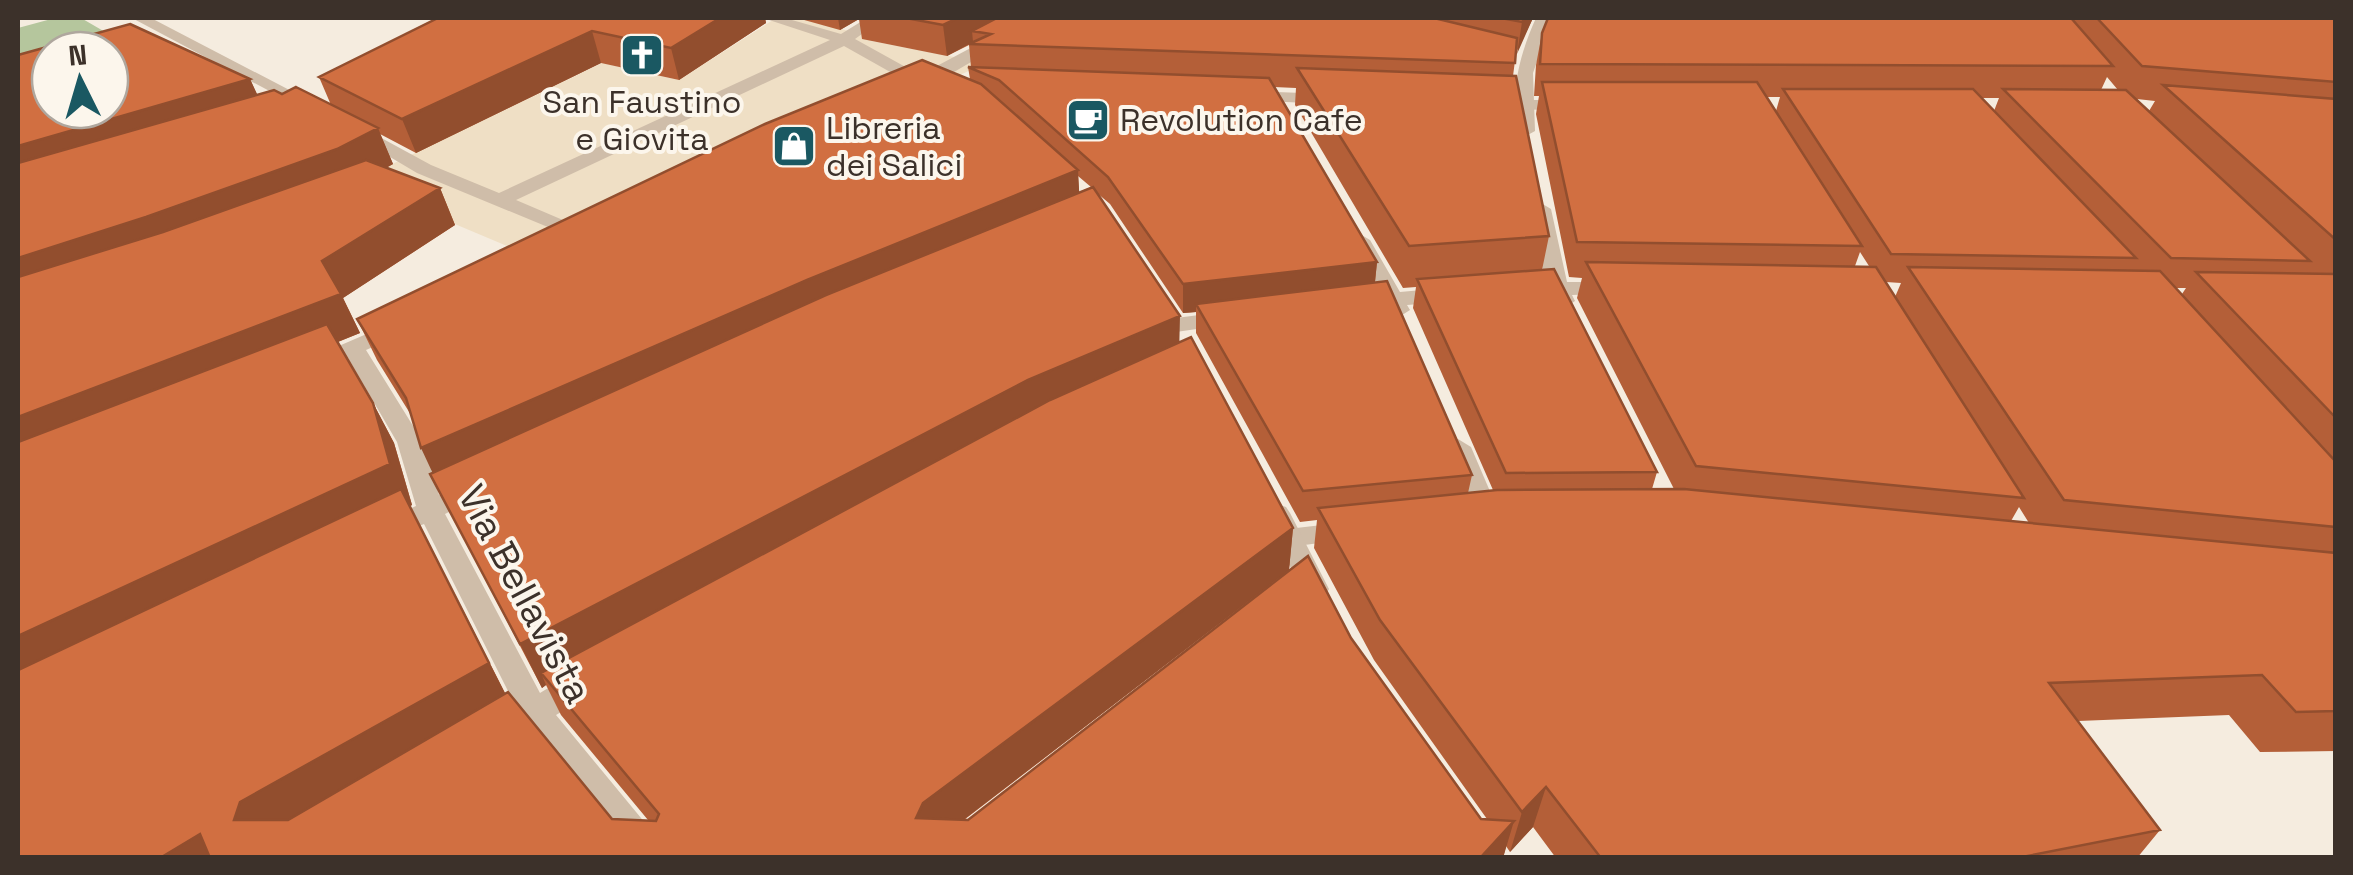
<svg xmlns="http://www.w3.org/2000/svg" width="2353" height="875" font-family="'Space Grotesk',sans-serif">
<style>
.green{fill:#b5c69d}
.plaza{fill:#efdfc5}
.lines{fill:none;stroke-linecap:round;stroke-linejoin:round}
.lane{fill:#cfbda9;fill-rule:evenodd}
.street{fill:#cfbda9;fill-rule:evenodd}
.wall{fill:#b45f38;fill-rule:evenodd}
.shaded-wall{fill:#924e2e}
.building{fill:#d16f41;stroke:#924e2e;stroke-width:2.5;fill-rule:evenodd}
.labels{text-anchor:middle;stroke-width:8;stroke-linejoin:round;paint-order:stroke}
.far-poi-label{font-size:32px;fill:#3c312a;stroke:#fcf6ec;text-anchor:start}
.street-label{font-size:38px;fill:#3c312a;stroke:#fcf6ec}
</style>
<rect width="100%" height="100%" fill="#f5ecdf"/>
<path class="green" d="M55,18H81L143,54L50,50L18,90V28Z"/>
<path class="plaza" d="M776,18H803L873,38L872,41L985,63L559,268L355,182L602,63L679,80Z"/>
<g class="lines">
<path class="lane" d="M1536,18H1552L1533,73L1535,131L1526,136L1517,131C1511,89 1519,56 1536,18Z
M1541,203L1551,209L1567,282H1614L1625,288L1622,293L1572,295L1575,301L1564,308L1556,306L1550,295L1521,294L1518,289L1521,284L1545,282L1531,209Z
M1360,234L1370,240L1400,292L1444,288L1455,295L1444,302L1407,305L1410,310L1399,317L1391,315L1386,307H1356L1353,302L1356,297L1379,294L1350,240Z
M1230,311L1238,313L1241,318L1238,323L1176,332L1165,325L1176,318Z
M1458,439L1471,447L1501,517L1497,524H1479L1475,517L1445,447Z
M1348,522L1358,524L1362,531L1358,538L1289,547L1279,544L1275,537L1279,530Z"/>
<path class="street" d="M132,18H151L322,107L307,111Z
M763,18H785L841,34L867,18H884L855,39L920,75L1027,18H1046L925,89L909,88L908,82L844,46L516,200L591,232V240L584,242L417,173L348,132L357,127L363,128L431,165L499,193L830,40Z
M1249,91L1329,94L1338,99L1329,104L1243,100L1240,96Z
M1483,100H1569L1578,105L1569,110L1489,109L1483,108Z
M399,320L410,327L407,332L366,350L423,442L439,495L474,480L483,483L487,489L483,495L445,514L540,693C557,684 574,669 594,675L598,684L594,693L556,715L674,858H635L530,729L500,744L489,740L484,731L489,722L516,707L424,524L388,539L378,537L374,530L378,523L416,506L397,442L348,358L312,373L300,366L304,361Z
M1277,504L1286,507L1290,513L1329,589L1325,596L1315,599L1305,596L1301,589L1264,513L1268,507Z"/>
</g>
<path class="wall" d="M438,18H765L766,23L679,80L601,63L416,153L380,134L393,164L386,168L440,188L455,225L343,298L360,333L338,342L373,403L394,443L412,505L410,506L505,693L612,819L648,820L561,715L546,685L542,688L430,474L433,473L411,415L377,360L357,319L970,79L968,67H971L969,45L947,56L862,39L859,19L840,30L797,18H1533L1516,53L1513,76L1549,236L1542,270L1657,472L1652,489H1674L1577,298L1582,278L1569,277L1536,114L1539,96H1534L1536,65L1542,33L1548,18H2336V751L2260,752L2229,715L2078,721L2160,830L2137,858H1556L1533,827L1510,852L1506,846L1503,858H18L250,79L257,95L282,94L331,105L319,77ZM2107,77L2118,90H2101ZM1274,87L1296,88L1295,105L1403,288L1416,287L1413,308L1493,490L1468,493L1472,475L1375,282L1377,262ZM1767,97H1780L1776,111ZM1981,98H1999L1994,111ZM2137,99L2155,101L2149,111ZM1078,176L1091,187L1079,192ZM1097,193L1110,204L1183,313L1196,312V333L1300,522L1317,520L1314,548L1374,660L1487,819H1481L1351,638L968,820H964L1289,570L1293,528L1180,342ZM1860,252L1869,266H1855ZM1886,282L1901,283L1895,297ZM2176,288H2186L2182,294ZM2019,507L2029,523L2011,521Z"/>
<path class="shaded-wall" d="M720,18H765L766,23L679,80L671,48Z
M838,18H859V19L840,30Z
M958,18H1020L972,31L973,42L947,56L943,25Z
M1525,18H1533L1517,54L1522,22Z
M592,31L601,63L416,153L402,119Z
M250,79L266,113L18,188V146Z
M378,128L393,164L354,185L18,304V258Z
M1078,170L1080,208L441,491L421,448L807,280Z
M440,188L455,225L343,298L360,333L18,469V417L322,261Z
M1377,262L1374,291L1196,304V312L1183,313V284Z
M1180,316L1179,356L541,673L546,685L542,688L520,644L1028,380Z
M373,403L394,443L412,505L410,506L511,705L272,844L18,695V636Z
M1293,528L1289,570L932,844L916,818L923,803Z
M1546,787L1533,827L1510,852L1522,812Z
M1514,821L1503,858H1480Z
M200,834L219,858H160Z"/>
<path class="building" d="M438,18H720L671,48L592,31L402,119L319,77Z
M906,18H958L943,25Z
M997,18H1434L1517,38L1515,63L969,44L991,34L972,31Z
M1501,18H1525L1522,22Z
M1548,18H2071L2113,66L1540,64L1542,33Z
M2097,18H2336V82L2142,66Z
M130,24L250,79L18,146V55ZM50,50H110V110H50Z
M922,60L981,84L1078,170L807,280L421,448L406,398L357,319L765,124Z
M968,67L1269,78L1377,262L1183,284L1108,177L999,80Z
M1297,68L1516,76L1549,236L1409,246Z
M1542,82H1757L1862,246L1577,242Z
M2163,85L2336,99V240Z
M296,87L378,128L337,149L146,217L18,258V163L274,90L282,94Z
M1783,89H1973L2136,258L1891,254Z
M2003,89L2126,90L2310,261L2171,258Z
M366,160L440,188L322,261L341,294L18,417V277L163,232Z
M1093,187L1180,316L1028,380L520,644L430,474L826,295Z
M1586,262L1876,267L2024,498L1696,466Z
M1908,267L2160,271L2336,462V527L2064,500Z
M1554,269L1657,472L1506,473L1417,279Z
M2196,272L2336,274V418Z
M1387,281L1472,475L1303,491L1196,304Z
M327,324L373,403L390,464L18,636V442Z
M1191,337L1293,528L923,803L916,818L968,820L1308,556L1351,638L1481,819L1514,821L1480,858H210L200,834L160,858H18V670L401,489L489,663L240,802L234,820H288L508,692L612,819L656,821L659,814L541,673L1050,400Z
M1684,489L2336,553V711L2296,712L2262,675L2049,683L2160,830L2017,858H1601L1546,787L1522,812L1380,620L1318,508L1497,490Z"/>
<defs>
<g id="church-square" transform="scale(2.25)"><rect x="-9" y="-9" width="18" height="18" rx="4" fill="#1a5862" stroke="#fcf6ec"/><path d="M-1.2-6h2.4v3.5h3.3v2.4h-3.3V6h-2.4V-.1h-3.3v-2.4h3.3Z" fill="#fff"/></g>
<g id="cafe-square" transform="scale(2.25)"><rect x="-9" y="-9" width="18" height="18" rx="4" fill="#1a5862" stroke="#fcf6ec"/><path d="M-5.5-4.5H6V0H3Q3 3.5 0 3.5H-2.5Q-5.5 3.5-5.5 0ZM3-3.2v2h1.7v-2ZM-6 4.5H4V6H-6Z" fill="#fff"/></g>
<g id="shop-square" transform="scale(2.25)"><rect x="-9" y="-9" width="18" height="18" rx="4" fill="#1a5862" stroke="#fcf6ec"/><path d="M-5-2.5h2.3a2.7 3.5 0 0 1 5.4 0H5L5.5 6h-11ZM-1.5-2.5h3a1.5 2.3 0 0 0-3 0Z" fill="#fff"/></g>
</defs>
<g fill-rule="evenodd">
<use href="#church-square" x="642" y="55"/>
<use href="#cafe-square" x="1088" y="120"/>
<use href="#shop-square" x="794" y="146"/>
</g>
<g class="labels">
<g class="far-poi-label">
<text x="642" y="113" text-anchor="middle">San Faustino<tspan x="642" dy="37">e Giovita</tspan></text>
<text x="1120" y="131">Revolution Cafe</text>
<text x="826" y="139">Libreria<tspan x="826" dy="37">dei Salici</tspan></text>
</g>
<g class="street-label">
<text transform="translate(525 594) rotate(62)" y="13">Via Bellavista</text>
</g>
</g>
<rect width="2353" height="875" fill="none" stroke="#3c312a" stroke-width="40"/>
<g transform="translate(80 80) rotate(355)"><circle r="48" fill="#fcf6ec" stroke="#afa79e" stroke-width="2.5"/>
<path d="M0-8L18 38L0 25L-18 38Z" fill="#1a5862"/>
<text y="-15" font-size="28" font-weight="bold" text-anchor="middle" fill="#3c312a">N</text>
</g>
</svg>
